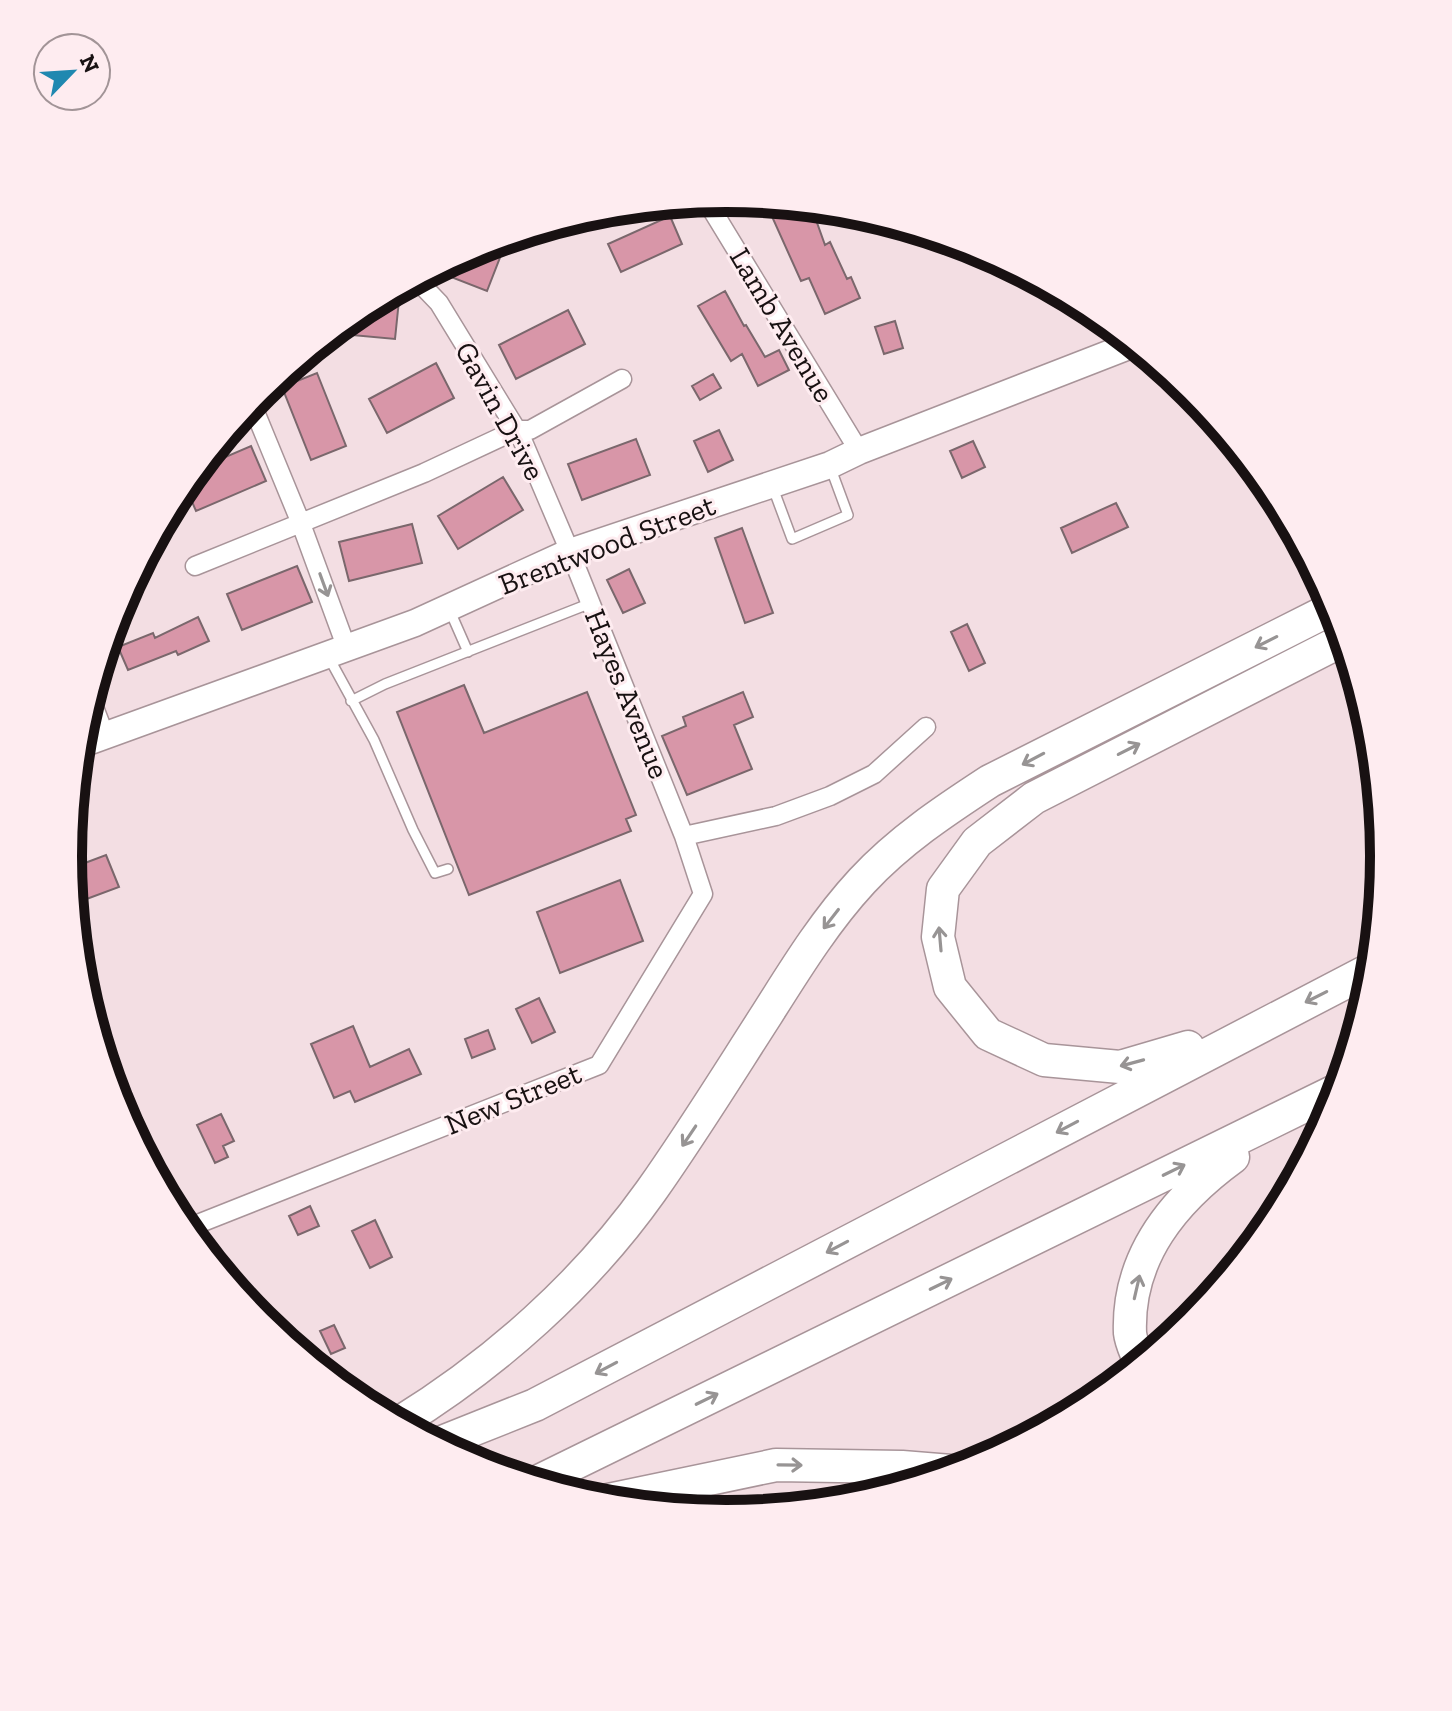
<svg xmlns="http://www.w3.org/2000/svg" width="1452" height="1711" font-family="'Zilla Slab',serif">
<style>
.building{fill:#d896a8;stroke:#7a676c;stroke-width:2}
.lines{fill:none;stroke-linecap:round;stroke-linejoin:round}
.lane-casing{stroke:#a89499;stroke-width:12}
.street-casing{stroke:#a89499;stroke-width:21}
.secondary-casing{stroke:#a89499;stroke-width:29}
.highway-casing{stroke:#a89499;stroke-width:35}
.lane{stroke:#fff;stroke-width:9}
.street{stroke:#fff;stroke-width:18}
.secondary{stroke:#fff;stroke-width:26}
.highway{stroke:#fff;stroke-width:32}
.oneway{stroke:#979494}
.labels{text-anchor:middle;stroke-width:6;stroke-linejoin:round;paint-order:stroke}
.street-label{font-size:30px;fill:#181112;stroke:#feecf0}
.rim{fill:none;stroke:#181112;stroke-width:10}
</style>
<rect width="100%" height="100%" fill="#f3dee3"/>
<path class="building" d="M765,201L811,206L825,245L830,242L847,279L851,277L860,298L825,314L809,278L801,281Z
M670,216L682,244L621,272L608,244Z
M508,237L487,291L451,277L460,255L475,247Z
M725,291L744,326L746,325L765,357L779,350L789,370L758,386L742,354L731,361L698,306Z
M380,298L399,300L395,339L330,333L361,308Z
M568,310L585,344L516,379L499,345Z
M895,321L903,348L884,354L875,327Z
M436,363L454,398L387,433L369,399Z
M317,373L346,446L311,460L282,387Z
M713,374L721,388L700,400L692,386Z
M719,430L733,460L708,472L694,441Z
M636,439L650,475L582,500L568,464Z
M973,441L985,467L962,478L950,451Z
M251,446L266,481L196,511L184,483L195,470Z
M503,477L523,510L458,549L438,516Z
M1116,503L1128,527L1072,553L1061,528Z
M412,524L422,563L349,581L339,542Z
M742,528L773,613L745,623L715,538Z
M297,566L312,602L242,630L227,594Z
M629,569L645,603L623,613L607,580Z
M198,617L209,641L178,655L176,651L128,670L118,647L153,633L155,638Z
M967,624L985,663L969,671L951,632Z
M464,685L484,733L587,692L636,815L626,819L631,831L469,895L397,712Z
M743,692L753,717L734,725L752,769L687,795L662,736L686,726L683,717Z
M106,855L119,887L73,904L69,869Z
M620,880L643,941L560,973L537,912Z
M539,998L555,1032L532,1043L516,1009Z
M353,1026L370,1067L409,1049L421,1074L355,1102L350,1091L334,1098L311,1044Z
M488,1030L495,1049L472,1058L465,1039Z
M221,1114L234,1141L223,1146L228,1157L215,1163L197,1125Z
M141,1117L169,1179L159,1184L127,1124Z
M310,1206L319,1226L298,1235L289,1216Z
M375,1220L392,1257L370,1268L352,1231Z
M334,1325L345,1348L331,1354L320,1331Z"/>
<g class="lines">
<g class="lane-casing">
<path id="lane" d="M773,488L792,539L848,515L831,469
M450,611L468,652
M328,656L374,740L413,830L435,873L448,869
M351,701L385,684L591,603
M198,1224L206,1255"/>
</g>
<g class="street-casing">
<path id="street" d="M706,200L859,451
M251,402L300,521L347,649
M195,566L424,473L516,430H530L622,379
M90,697L105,736
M684,836L776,816L830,796L874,774L926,727
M185,1229L599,1065L703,894L684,836L570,552L521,437L439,303L416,279"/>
</g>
<g class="secondary-casing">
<path id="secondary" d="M79,745L415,623L570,552L830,465L859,451L1134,344"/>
</g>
<g class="highway-casing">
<path id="highway" d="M1188,1047L1120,1067L1044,1060L988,1034L950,987L938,937L943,889L977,842L1034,798L1345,639
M1140,1363C1137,1354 1131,1343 1130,1333C1127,1256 1174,1200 1233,1157
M399,1423C496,1363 585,1284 651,1191C692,1133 729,1073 767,1014C796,968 825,921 862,881C899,841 944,811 990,781L1335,607
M437,1444L535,1405L1373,968
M537,1482L1339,1089
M604,1501L776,1465L902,1467L951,1471"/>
</g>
<use href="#lane" class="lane"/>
<use href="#street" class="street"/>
<use href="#secondary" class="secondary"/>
<use href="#highway" class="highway"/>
</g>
<defs><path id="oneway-shaft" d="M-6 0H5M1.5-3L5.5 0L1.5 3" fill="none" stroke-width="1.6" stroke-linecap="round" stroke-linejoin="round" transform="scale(2)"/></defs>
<g class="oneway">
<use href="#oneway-shaft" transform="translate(324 585) rotate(70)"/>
<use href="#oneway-shaft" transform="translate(1266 642) rotate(153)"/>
<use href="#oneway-shaft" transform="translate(1129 749) rotate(-27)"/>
<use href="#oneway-shaft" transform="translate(1033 759) rotate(152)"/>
<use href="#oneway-shaft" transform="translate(831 919) rotate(128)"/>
<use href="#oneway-shaft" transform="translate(940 939) rotate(-95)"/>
<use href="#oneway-shaft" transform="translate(1316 997) rotate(153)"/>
<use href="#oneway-shaft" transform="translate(1132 1063) rotate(165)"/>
<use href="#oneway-shaft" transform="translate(1067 1127) rotate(152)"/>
<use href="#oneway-shaft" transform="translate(689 1136) rotate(124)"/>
<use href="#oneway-shaft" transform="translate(1174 1170) rotate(-26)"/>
<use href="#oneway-shaft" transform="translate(837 1247) rotate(152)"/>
<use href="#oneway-shaft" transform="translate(941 1284) rotate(-26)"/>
<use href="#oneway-shaft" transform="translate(1137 1287) rotate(-77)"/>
<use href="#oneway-shaft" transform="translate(606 1368) rotate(152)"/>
<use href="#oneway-shaft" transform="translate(707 1399) rotate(-26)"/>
<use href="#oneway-shaft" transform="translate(790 1465) rotate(1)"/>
</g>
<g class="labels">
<g class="street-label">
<text transform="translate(782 325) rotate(59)" y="10">Lamb Avenue</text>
<text transform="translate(500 411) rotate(61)" y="10">Gavin Drive</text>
<text transform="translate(607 545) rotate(-21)" y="10">Brentwood Street</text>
<text transform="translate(627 694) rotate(68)" y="10">Hayes Avenue</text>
<text transform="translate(513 1099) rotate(-22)" y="10">New Street</text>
</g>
</g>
<path d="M0 0H1452V1711H0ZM82 856a644 644 0 1 1 1288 0a644 644 0 1 1-1288 0Z" fill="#feecf0" fill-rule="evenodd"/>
<path class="rim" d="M82 856a644 644 0 1 1 1288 0a644 644 0 1 1-1288 0Z"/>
<g transform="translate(72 72) rotate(65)"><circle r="38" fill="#feecf0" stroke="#a29497" stroke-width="2"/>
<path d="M0-6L14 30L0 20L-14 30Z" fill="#2088b0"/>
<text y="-12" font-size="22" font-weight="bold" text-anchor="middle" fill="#181112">N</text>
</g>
</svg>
